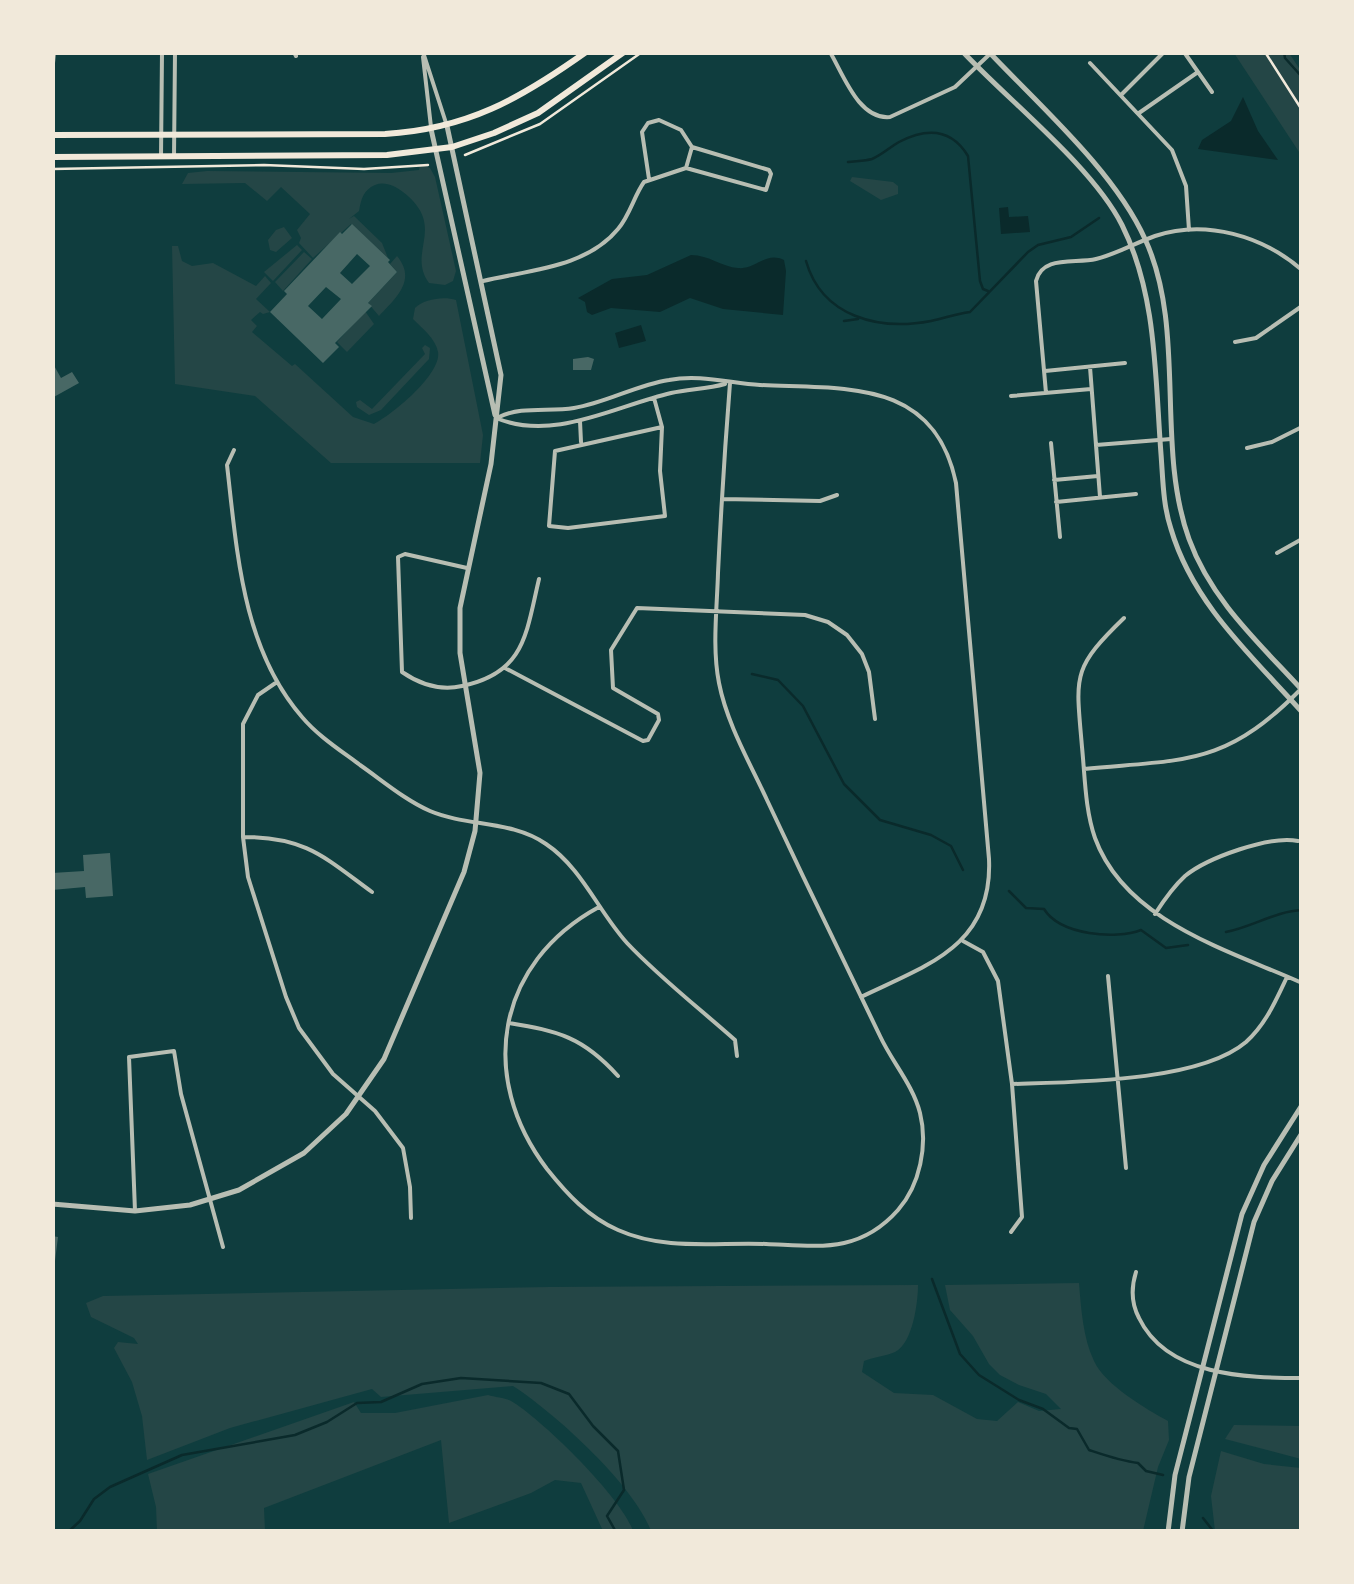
<svg xmlns="http://www.w3.org/2000/svg" width="1354" height="1584" font-family="Arial,sans-serif">
<style>
.green{fill:#244646}
.water{fill:#0a2a2b}
.lines{fill:none;stroke-linecap:round;stroke-linejoin:round}
.stream{stroke:#0a2a2b;stroke-width:2.5}
.building{fill:#486865;fill-rule:evenodd}
.path{stroke:#f1e9da;stroke-width:2.5}
.minor{stroke:#b8beb3;stroke-width:4}
.tertiary{stroke:#b8beb3;stroke-width:5}
.primary{stroke:#f1e9da;stroke-width:6}
</style>
<rect width="100%" height="100%" fill="#0f3d3e"/>
<path class="green" d="M1234,53H1289L1301,71V155Z
M420,164L430,168L435,177L456,271L453,281L445,285L429,283C406,251 448,227 403,192C395,186 385,181 375,185C363,190 361,200 359,211L349,219L354,216L382,243L388,258L351,224L313,258L299,243L301,238L297,230L310,214L281,187L267,201L245,183L182,184L188,173L207,171L391,173L419,170Z
M852,177L893,182L898,186V194L881,200L850,181Z
M284,227L292,238L276,252L270,250L268,240L276,230Z
M297,245L302,250L273,281L264,272Z
M172,246H178L182,261L192,266L213,263L256,286L265,276L271,283L256,299L270,312L263,314L260,312L251,320L257,326L252,332L292,366L295,364L353,417L374,424C392,415 442,374 438,352C436,339 422,328 413,319L415,308C424,299 444,296 456,300L483,435L480,463H331L255,396L175,384Z
M304,252L312,259L283,291L275,282Z
M397,256C417,280 396,298 379,316L368,303L397,272L390,264Z
M365,311L374,324L347,352L337,342Z
M425,345L430,348L429,359L381,410L369,415L357,407L356,402L360,400L372,409L425,354L422,348Z
M1079,1283C1081,1308 1083,1338 1094,1361C1105,1385 1146,1409 1168,1421L1169,1440L1158,1467L1143,1531H651C634,1485 555,1413 513,1386L381,1397L372,1389L230,1428L147,1460L142,1416L132,1382L114,1348L118,1342L138,1344L134,1338L91,1317L86,1303L103,1296L550,1287L918,1285C918,1302 913,1343 895,1352C887,1356 873,1357 864,1361L862,1372L894,1393L933,1395L977,1419L997,1421L1018,1402L1039,1411L1061,1409L1046,1394L1019,1385L1000,1375L989,1364L973,1336L950,1310L945,1285Z
M488,1395C495,1397 505,1398 511,1401C542,1419 623,1499 633,1531H603L581,1483L555,1480L531,1493L449,1523L441,1440L264,1508L265,1531H157L156,1507L148,1474L354,1402L361,1413H395Z
M1234,1425L1301,1426V1459L1225,1439Z
M1221,1451L1264,1464L1301,1468V1531H1215L1211,1496Z"/>
<path class="water" d="M1243,97L1258,131L1278,160L1198,149L1202,140L1231,121Z
M1008,207L1009,217L1028,216L1030,232L1001,234L999,208Z
M691,255C709,255 722,267 738,268C756,270 765,251 784,260L786,271L783,315L723,309L690,298L660,312L611,308L592,315L587,312L585,302L578,298L612,279L647,275Z
M641,325L646,341L619,348L615,333Z"/>
<g class="lines">
<path class="stream" d="M1284,52L1285,58L1302,77
M848,162C855,161 865,161 872,159C882,155 890,147 899,142C926,128 951,128 968,156L980,281L983,289L988,291
M806,261C822,317 879,331 931,321C945,318 955,314 970,312L1028,252L1038,245L1071,237L1099,218
M844,321L858,319
M752,674L778,680L803,706L844,784L880,820L931,835L951,846L963,870
M1009,891L1026,908L1044,909C1060,935 1116,940 1141,930L1166,948L1188,945
M1226,932C1252,927 1276,911 1302,910
M932,1279L960,1354L979,1375L1019,1400L1043,1409L1069,1428L1077,1429L1089,1450C1104,1455 1121,1461 1138,1463L1146,1471L1163,1475
M1203,1518L1214,1532
M68,1532L80,1521L94,1499L110,1487L182,1455L295,1435L327,1422L357,1403L381,1402L422,1384L461,1378L541,1383L569,1394L593,1426L618,1451L624,1490L607,1516L616,1532"/>
</g>
<path class="building" d="M352,224L390,260L388,262L397,272L368,303L372,306L335,343L339,347L323,363L270,312L287,294L284,291L340,232L342,234ZM357,254L370,266L352,284L340,273ZM326,287L341,299L322,319L308,306Z
M588,357L594,359L591,370H573V359Z
M52,362L61,378L72,372L79,383L52,398Z
M110,853L113,896L86,898L85,887L52,890V873L84,871L83,855Z
M52,1236L58,1237L55,1261H52Z"/>
<g class="lines">
<path class="path" d="M1265,52L1302,110
M465,155L540,124L642,52
M52,169L264,165L364,169L428,165"/>
<path class="minor" d="M294,52L296,56
M423,52L447,126
M830,52C844,76 859,120 890,117L955,87L992,52
M1184,52L1212,92
M423,57L431,127
M1090,63L1172,150L1186,186L1189,230
M52,74L54,52
M1121,95L1164,52
M1139,113L1198,72
M161,157L162,52
M174,157L175,52
M649,179L642,132L648,123L659,120L681,130L692,147L769,170L771,174L766,190L686,168
M483,281C528,270 586,268 618,229C630,215 634,196 644,182L686,168L692,147
M1235,342L1256,338L1302,306
M1090,367L1100,497
M1045,371L1125,363
M1046,393L1036,281C1042,255 1075,264 1096,259C1117,254 1135,243 1155,236C1206,219 1263,236 1302,270
M1011,396L1091,389
M654,398L662,427L660,471L665,516L568,528L549,526L555,451L662,427
M499,417C521,406 549,412 574,408C606,403 636,385 669,380C699,374 730,383 760,385C845,389 934,378 956,483L989,859C993,946 927,965 861,997
M496,418C554,442 615,406 671,393C689,389 707,389 725,384
M580,421L581,442
M1051,443L1060,537
M1096,445L1171,439
M1247,448L1272,442L1302,427
M234,450L227,465C237,551 242,648 302,717C318,736 340,750 360,765C383,781 405,800 430,811C468,827 511,820 546,844C582,868 598,911 627,943C660,978 699,1008 735,1040L737,1056
M1054,480L1098,476
M722,499L820,501L837,495
M1056,502L1136,494
M1277,553L1302,539
M467,568L405,554L398,557L402,672C421,685 440,691 462,686C525,673 526,634 539,579
M1124,618C1071,669 1076,676 1082,747C1085,777 1085,809 1095,838C1125,921 1228,950 1302,983
M505,668L643,741L648,740L659,720L658,714L613,688L611,650L637,608L805,615L828,622L847,635L862,654L869,672L875,719
M277,682L258,695L243,724V837L248,877L286,997L299,1028L333,1074L375,1111L403,1148L410,1187L411,1218
M1084,769C1186,759 1224,767 1301,689
M243,837C306,837 324,857 372,892
M599,907C496,963 477,1077 547,1169C567,1194 588,1217 618,1230C665,1251 716,1242 766,1244C818,1246 859,1254 898,1210C920,1185 928,1145 920,1113C913,1085 892,1062 880,1036C842,958 804,879 767,800C750,763 727,724 719,683C712,648 717,609 718,573C721,510 725,446 730,383
M1155,914C1164,900 1173,887 1185,876C1207,858 1270,835 1298,841
M963,941L983,952L998,981L1012,1084L1022,1217L1011,1232
M1108,976L1126,1168
M509,1023C558,1031 583,1037 618,1076
M1012,1084C1074,1082 1199,1082 1246,1042C1266,1024 1276,1000 1287,977
M135,1211L129,1057L174,1051L181,1094L223,1247
M1136,1272C1131,1288 1131,1303 1139,1318C1167,1376 1246,1378 1302,1378"/>
<path class="tertiary" d="M963,52C1010,102 1092,166 1122,225C1157,295 1155,377 1161,454C1163,480 1163,505 1171,529C1193,604 1252,656 1302,712
M989,52C1040,106 1115,172 1145,239C1187,330 1155,445 1189,539C1211,600 1259,643 1302,690
M431,129L495,415
M52,1204L135,1211L190,1205L239,1190L304,1153L346,1114L384,1059L464,872L475,831L480,773L460,653V608L491,464L501,375L447,126
M1168,1532L1175,1475L1242,1214L1264,1165L1302,1105
M1182,1532L1189,1477L1254,1222L1272,1181L1302,1133"/>
<path class="primary" d="M52,135L385,134C467,129 520,99 586,52
M52,157L387,155L452,147L494,133L538,113L624,52"/>
</g>
<rect width="1354" height="1584" fill="none" stroke="#f1e9da" stroke-width="110"/>
</svg>
